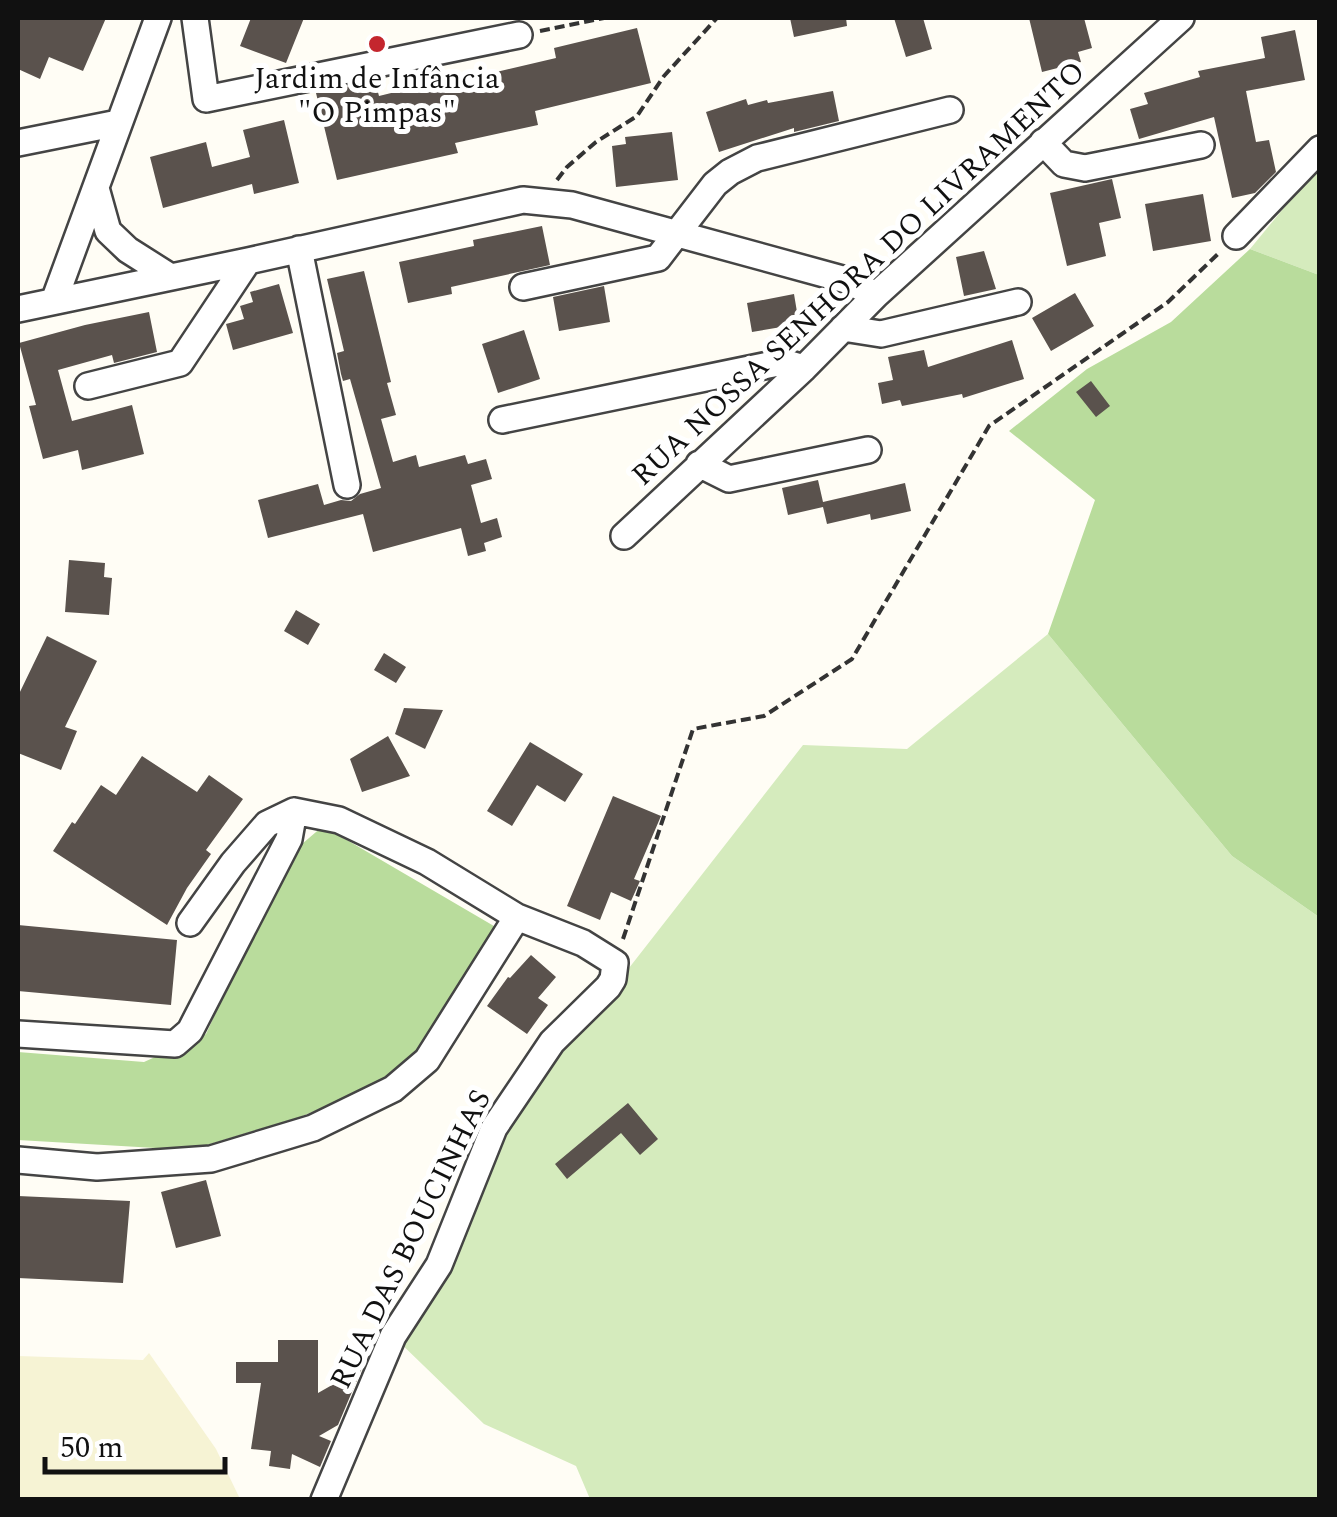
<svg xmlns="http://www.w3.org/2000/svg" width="1337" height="1517" font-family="Spectral,serif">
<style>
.farmland{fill:#f6f3d4}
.green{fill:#d5ebbd}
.forest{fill:#b9dc9c}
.building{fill:#5a524d}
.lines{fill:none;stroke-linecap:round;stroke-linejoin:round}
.minor-casing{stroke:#444;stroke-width:30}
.path{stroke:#333;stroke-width:4;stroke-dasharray:10 5;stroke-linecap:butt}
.minor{stroke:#fff;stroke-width:25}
.poi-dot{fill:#c4262e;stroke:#fff;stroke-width:4}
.labels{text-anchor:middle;stroke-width:10;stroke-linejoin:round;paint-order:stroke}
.poi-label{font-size:30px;fill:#111;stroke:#fff}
.street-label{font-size:30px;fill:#111;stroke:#fff}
</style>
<rect width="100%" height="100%" fill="#fffdf5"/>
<path class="farmland" d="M149,1353L216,1449L240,1499H18V1356L143,1360Z"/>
<path class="green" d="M1319,165V275L1250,249Z
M1048,634L1232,856L1319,917V1499H590L576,1466L484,1424L393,1336L494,1128L611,998L629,968L803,745L907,749Z"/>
<path class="forest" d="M1250,249L1319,275V917L1232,856L1048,634L1095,500L1009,431L1087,369L1171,322Z
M323,826L499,929L415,1056L389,1080L300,1117L190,1150L18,1140V1052L144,1062L206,1034L288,856Z"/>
<path class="building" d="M18,18H106L83,71L49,57L40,79L18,69Z
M251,18H304L286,63L240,46Z
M790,18H846L847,26L794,37Z
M894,18H923L932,49L906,57Z
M1029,18H1084L1092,48L1078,52L1081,62L1042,72Z
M637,28L651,83L535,111L538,125L455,143L458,153L337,180L316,93L375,81L379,96L440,81L441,85L556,58L554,48Z
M1295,30L1305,80L1246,91L1256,142L1269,140L1276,172L1255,193L1232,198L1214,117L1139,139L1130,109L1148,104L1144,93L1200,77L1198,71L1265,58L1261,37Z
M833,91L839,121L794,132V128L719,152L706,112L746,99L748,105L767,100L768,103Z
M284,120L299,183L254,194L252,184L163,208L150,157L206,142L212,167L250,157L243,130Z
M672,132L678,180L616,187L612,146L626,144L625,137Z
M1112,179L1121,218L1099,223L1106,256L1067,266L1050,193Z
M1203,194L1211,241L1153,251L1145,204Z
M542,226L550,265L451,287L452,294L408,303L399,262L474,246L473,240Z
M984,251L996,289L964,296L956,257Z
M364,271L391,382L387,383L396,415L381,419L393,462L416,455L419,467L465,455L468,464L486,459L492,479L471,485L481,523L497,518L502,537L484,543L486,551L468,556L461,528L373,552L363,514L268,538L258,500L318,484L324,505L341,500L351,501L360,494L381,488L350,379L343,381L341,374L337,353L344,351L327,279Z
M279,284L293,333L233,350L226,324L244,319L240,306L253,302L250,292Z
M604,286L610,322L559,331L553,297Z
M1075,293L1094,326L1051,351L1032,318Z
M794,294L799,324L752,332L747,303Z
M149,312L157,352L114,363L112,355L58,370L72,421L132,405L144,454L82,470L78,450L43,459L29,406L36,405L19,343L85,325Z
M524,330L540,379L498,393L482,344Z
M1012,340L1024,379L963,398L962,394L902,406L900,400L882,404L878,383L893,380L888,357L924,350L928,367Z
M1091,381L1110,406L1096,417L1076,392Z
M818,480L823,502L905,483L911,511L871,520L870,514L827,524L823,507L788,515L782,488Z
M69,560L105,563L104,577L112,578L109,615L65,612Z
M296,610L320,624L308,645L284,631Z
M47,636L97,661L65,727L77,731L61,770L18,753V696Z
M384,653L406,667L396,683L374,670Z
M404,708L443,710L425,749L395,734Z
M388,736L410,776L362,792L350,759Z
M530,742L583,774L565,802L537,785L512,826L487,811Z
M142,756L197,792L209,775L243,799L206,850L211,854L187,888L167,925L53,851L72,822L75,824L101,785L116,795Z
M613,796L661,816L634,879L640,881L631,901L611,892L600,920L567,906Z
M18,925L177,940L171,1005L18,991Z
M531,955L556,977L538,998L548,1005L527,1034L487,1006L508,977L510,978Z
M628,1103L658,1139L640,1155L621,1133L567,1179L555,1164Z
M206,1180L221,1236L176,1248L161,1192Z
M18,1196L130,1201L123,1283L18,1278Z
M278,1340H318V1393L362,1368L338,1425L319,1436L331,1441L320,1467L292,1454L290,1469L269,1466L271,1451L251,1449L261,1383H236V1362H278Z"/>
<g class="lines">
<g class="minor-casing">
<path id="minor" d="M195,18L206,99L519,35
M1043,142L1064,164L1085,168L1201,145
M18,143L118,123
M96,188L108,231L128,250L169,276
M1236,236L1320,149
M299,249L347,485
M523,287L658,258L715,184L730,172L757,158L950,110
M54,301L158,18
M18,309L248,261L523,200L572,205L846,280L876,295
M843,328L881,334L1018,302
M88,386L180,363L248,261
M502,420L783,362L804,368
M699,464L729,479L868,450
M624,536L804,368L876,295L1181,18
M190,923L233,863L267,824L294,811L339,820L427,862L517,917L583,943L615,963L613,979L608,987L552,1042L494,1128L439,1265L393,1336L324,1500
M18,1034L175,1044L190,1031L289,839L294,811
M18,1160L97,1167L211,1159L313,1128L393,1089L427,1060L517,917"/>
</g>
<path class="path" d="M540,31L604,18
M557,180L567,167L596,142L637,116L664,76L717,18
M623,939L693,729L764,716L852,659L989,426L1168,302L1221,251"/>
<use href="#minor" class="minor"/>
</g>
<circle class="poi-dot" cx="377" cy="44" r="10"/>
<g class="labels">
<g class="poi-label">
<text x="377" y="88">Jardim de Infância<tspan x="377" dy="34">"O Pimpas"</tspan></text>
</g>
<g class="street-label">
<text transform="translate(858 273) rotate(-43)" y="10">RUA NOSSA SENHORA DO LIVRAMENTO</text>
<text transform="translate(410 1239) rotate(-64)" y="10">RUA DAS BOUCINHAS</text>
</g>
</g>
<rect width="1337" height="1517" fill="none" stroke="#111111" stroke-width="40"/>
<path d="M45 1457v15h180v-15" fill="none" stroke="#111111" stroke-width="5"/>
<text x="60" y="1457" font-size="30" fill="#111111" stroke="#ffffff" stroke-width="8" paint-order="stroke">50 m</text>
</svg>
